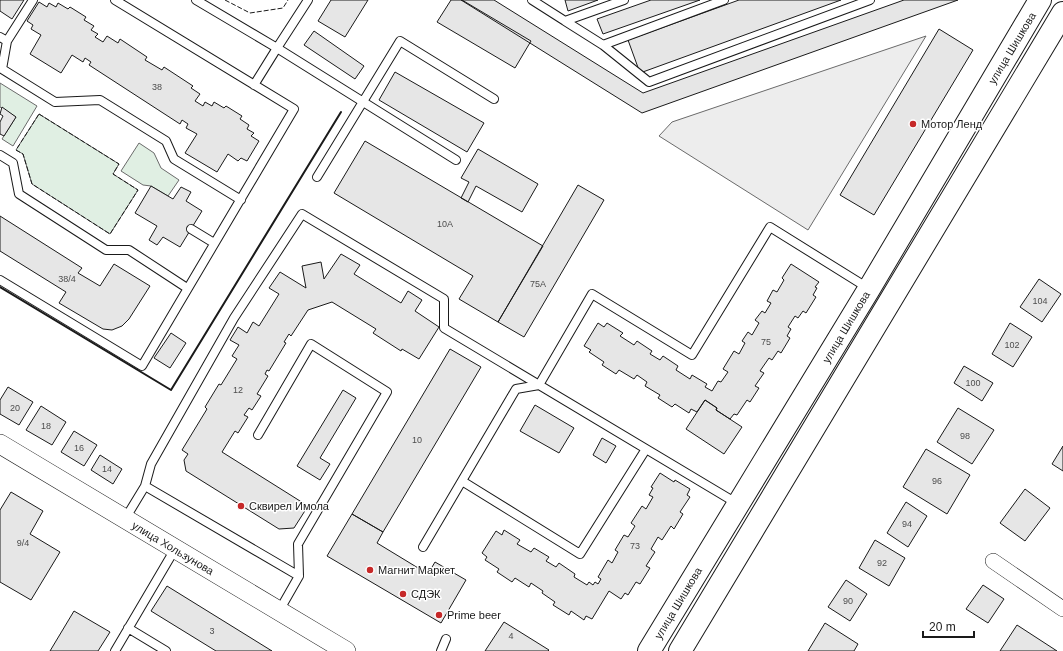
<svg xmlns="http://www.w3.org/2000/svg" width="1063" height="651" font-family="Helvetica,sans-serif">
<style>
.green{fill:#e0efe3;stroke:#6a6a6a}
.parking{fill:#ededed;stroke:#6a6a6a}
.building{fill:#e6e6e6;stroke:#1a1a1a}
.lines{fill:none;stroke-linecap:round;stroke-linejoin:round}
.service-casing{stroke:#1a1a1a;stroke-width:10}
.minor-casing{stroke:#1a1a1a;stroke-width:16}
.tertiary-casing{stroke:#1a1a1a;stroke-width:20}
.primary-casing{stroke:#1a1a1a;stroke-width:24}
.service{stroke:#fff;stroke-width:8}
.minor{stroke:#fff;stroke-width:15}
.tertiary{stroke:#fff;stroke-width:19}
.primary{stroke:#fff;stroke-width:22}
.fence{stroke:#1a1a1a;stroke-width:1;stroke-dasharray:5 2;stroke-linecap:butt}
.wall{stroke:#1a1a1a;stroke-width:2}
.poi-dot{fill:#c62828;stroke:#fff;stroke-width:1.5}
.labels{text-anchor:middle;stroke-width:3;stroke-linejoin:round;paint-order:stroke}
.number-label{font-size:9px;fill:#4d4d4d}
.street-label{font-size:11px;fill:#1a1a1a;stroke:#fff}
.poi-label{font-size:11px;fill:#1a1a1a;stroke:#fff;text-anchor:start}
</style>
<rect width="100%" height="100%" fill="#fff"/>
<path class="green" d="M0,83L37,106L13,146L2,139L16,117L0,107Z
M39,114L119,164L113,174L138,190L110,234L32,184L23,154L16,150Z
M139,143L154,153L161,168L179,180L168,196L151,186L143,185L121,171Z"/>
<path class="parking" d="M926,36L808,230L659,136L672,122Z"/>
<path class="building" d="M0,0H24L12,19L0,11Z
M331,0H368L345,37L318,21Z
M451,0H462L531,41L515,68L437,22Z
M461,0H494L643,93L904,0H958L642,113Z
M565,0H598L568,11Z
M651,0H700L603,34L597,19Z
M739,0H841L640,73L628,40Z
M39,2L47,7L49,3L56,7L58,3L68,9L70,7L86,17L84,20L94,26L91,30L98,34L95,37L103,42L107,36L118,43L120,39L147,57L145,60L162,70L164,67L193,86L191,88L200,94L195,101L203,106L205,102L212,106L214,102L224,108L226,106L242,116L240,119L249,125L247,129L254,133L251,136L259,141L247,161L241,158L238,161L228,154L217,172L185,153L197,134L186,128L188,124L182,120L180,124L89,65L91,62L85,58L83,62L72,55L61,73L30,54L41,35L31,29L33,25L27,21Z
M939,29L973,50L874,215L840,195Z
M314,31L364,66L355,79L304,45Z
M395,72L484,123L467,152L379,100Z
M2,107L16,117L4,136L0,134V122L3,116L0,114Z
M365,141L543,246L498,322L459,299L473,276L334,193Z
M478,149L538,184L522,212L476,186L468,202L461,198L469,182L461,178Z
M578,185L604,200L524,337L498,322Z
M151,186L173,199L181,187L191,192L186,201L202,211L180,247L163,237L157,245L149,240L157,226L135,213Z
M0,216L82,268L78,273L100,286L114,264L150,286L129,319L122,326L112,330L103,329L59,303L66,292L0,251Z
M341,254L360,265L354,274L401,303L408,291L422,300L415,311L439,327L419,359L402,349L401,351L373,333L376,329L332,302L308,310L291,336L289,334L284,342L286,343L269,371L267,370L265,374L268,376L257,394L261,396L252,410L249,408L244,415L248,417L238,433L235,431L222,452L308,506L294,528L279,529L186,471L184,460L188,454L182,450L207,409L205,407L219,384L221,385L237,359L232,356L239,345L230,340L238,327L247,333L253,322L259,326L279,294L269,288L280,272L306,288L302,266L321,262L324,279Z
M791,264L819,282L815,287L817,288L813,295L816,297L806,313L803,311L798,318L795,316L788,327L791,329L787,336L790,338L781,353L778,351L772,360L769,358L760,371L764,373L755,386L759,388L750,402L747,400L737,415L734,414L730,419L716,410L717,408L705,400L697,412L691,409L689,413L675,404L672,407L658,398L660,395L645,386L647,382L637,375L634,379L619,370L616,374L602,365L604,362L589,352L591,350L584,346L598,323L604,327L607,323L623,333L620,336L634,345L637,341L652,351L650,354L660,360L663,356L678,366L676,370L690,379L692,375L707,384L705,387L712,391L718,381L721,382L728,372L723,369L734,351L739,354L745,343L742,341L748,332L752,335L759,323L755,320L762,311L765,313L771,303L767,301L773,290L777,292L784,280L782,278Z
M1039,279L1061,294L1042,322L1020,307Z
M1010,323L1032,337L1013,367L992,354Z
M171,333L186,343L170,368L154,358Z
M450,349L481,367L383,532L352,514Z
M964,366L993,383L982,401L954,383Z
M8,387L33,402L19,425L0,414V400Z
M343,390L356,398L320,458L330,464L320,480L297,466Z
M705,400L717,408L716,410L742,427L724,454L686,429Z
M535,405L574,428L559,453L520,431Z
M41,406L66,422L52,445L26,430Z
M958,408L994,430L972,464L937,442Z
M74,431L97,445L84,466L61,452Z
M602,438L616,446L606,463L593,455Z
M1063,446V471L1052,464Z
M926,449L970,475L947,514L903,487Z
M100,455L122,469L113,484L91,470Z
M660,473L674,482L675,480L690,489L687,495L690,497L680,512L683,514L674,529L671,526L662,540L658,537L651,549L655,552L646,566L650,568L640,584L636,582L628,595L625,593L621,599L609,591L592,619L586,616L584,620L571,611L569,615L553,605L555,602L542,593L543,591L531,583L529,587L515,578L512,582L497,572L499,569L485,560L487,557L482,553L496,531L502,535L504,530L520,540L517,544L531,552L534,548L549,557L546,561L556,567L559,563L575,574L574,577L587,585L589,582L593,585L595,582L598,584L601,579L598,577L608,560L612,563L618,552L615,550L624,535L628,537L635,526L631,523L642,506L646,509L653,497L649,495L653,488L651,487Z
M1025,489L1050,508L1025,541L1000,523Z
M11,492L43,511L30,534L60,552L31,600L0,582V510Z
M906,502L927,516L908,547L887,533Z
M352,514L383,532L377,543L428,574L435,562L466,580L441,623L327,556Z
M875,540L905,558L889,586L859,568Z
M846,580L867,594L850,621L828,607Z
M983,585L1004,599L988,623L966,609Z
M167,586L272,651H216L151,611Z
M74,611L110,632L98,651H50Z
M504,622L549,650L548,651H485Z
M825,623L858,644L854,651H808Z
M1017,625L1057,651H1000Z"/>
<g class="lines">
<g class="service-casing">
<path id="service" d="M33,0L7,41L2,69L55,102L100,100L166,141L174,159L241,200
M196,0L277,48L308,0
M532,0L565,21L624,0
M565,21L603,45L724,0
M0,37L7,41
M603,45L649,82L870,0
M254,85L277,48L456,160
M0,155L13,163L19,194L106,250H129L187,288
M317,177L400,41L494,99
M191,229L214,243
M0,280L142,366L294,109L115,0
M258,435L311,344L387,392L298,544L299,576
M462,481L580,554L646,449
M145,486L151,464L234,318L302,214L444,299V328L738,504
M125,519L145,486L299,576L279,611
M423,547L516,389L539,385L592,294L692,355L770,227L868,288
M128,628L166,651
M115,651L175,549
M441,651L446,639"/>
</g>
<g class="minor-casing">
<path id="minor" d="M993,561L1063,609"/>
</g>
<g class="tertiary-casing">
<path id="tertiary" d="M0,444L346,651"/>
</g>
<g class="primary-casing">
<path id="primary" d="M649,651L869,289L1040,0
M680,651L1063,13"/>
</g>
<use href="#service" class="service"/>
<use href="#minor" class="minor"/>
<use href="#tertiary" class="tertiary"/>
<use href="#primary" class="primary"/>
<path class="fence" d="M225,0L250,13L283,8L288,0
M39,114L119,164L113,174L138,190L110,234L32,184L23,154L16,150Z"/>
<path class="wall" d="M0,287L171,390L341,112"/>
</g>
<g class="poi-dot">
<circle cx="913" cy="124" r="4"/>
<circle cx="241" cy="506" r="4"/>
<circle cx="370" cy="570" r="4"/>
<circle cx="403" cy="594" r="4"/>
<circle cx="439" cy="615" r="4"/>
</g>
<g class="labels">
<g class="number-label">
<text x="157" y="90">38</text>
<text x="445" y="227">10А</text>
<text x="67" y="282">38/4</text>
<text x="538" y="287">75А</text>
<text x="1040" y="304">104</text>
<text x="766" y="345">75</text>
<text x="1012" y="348">102</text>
<text x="973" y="386">100</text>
<text x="238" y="393">12</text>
<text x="15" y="411">20</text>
<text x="46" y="429">18</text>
<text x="965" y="439">98</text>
<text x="417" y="443">10</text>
<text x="79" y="451">16</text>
<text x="107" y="472">14</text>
<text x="937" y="484">96</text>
<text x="907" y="527">94</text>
<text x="23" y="546">9/4</text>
<text x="635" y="549">73</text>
<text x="882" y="566">92</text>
<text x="848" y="604">90</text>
<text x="212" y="634">3</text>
<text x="511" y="639">4</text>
</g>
<g class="street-label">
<text transform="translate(1012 48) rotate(-59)" y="4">улица Шишкова</text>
<text transform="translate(846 327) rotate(-59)" y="4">улица Шишкова</text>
<text transform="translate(173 548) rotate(31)" y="4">улица Хользунова</text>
<text transform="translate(678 603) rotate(-59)" y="4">улица Шишкова</text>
</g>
<g class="poi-label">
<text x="921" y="128">Мотор Ленд</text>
<text x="249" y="510">Сквирел Имола</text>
<text x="378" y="574">Магнит Маркет</text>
<text x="411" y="598">СДЭК</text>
<text x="447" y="619">Prime beer</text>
</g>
</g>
<path d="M923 631v6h51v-6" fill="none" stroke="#1a1a1a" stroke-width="2"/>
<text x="929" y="631" font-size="12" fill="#1a1a1a" stroke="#ffffff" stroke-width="3" paint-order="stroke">20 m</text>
</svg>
